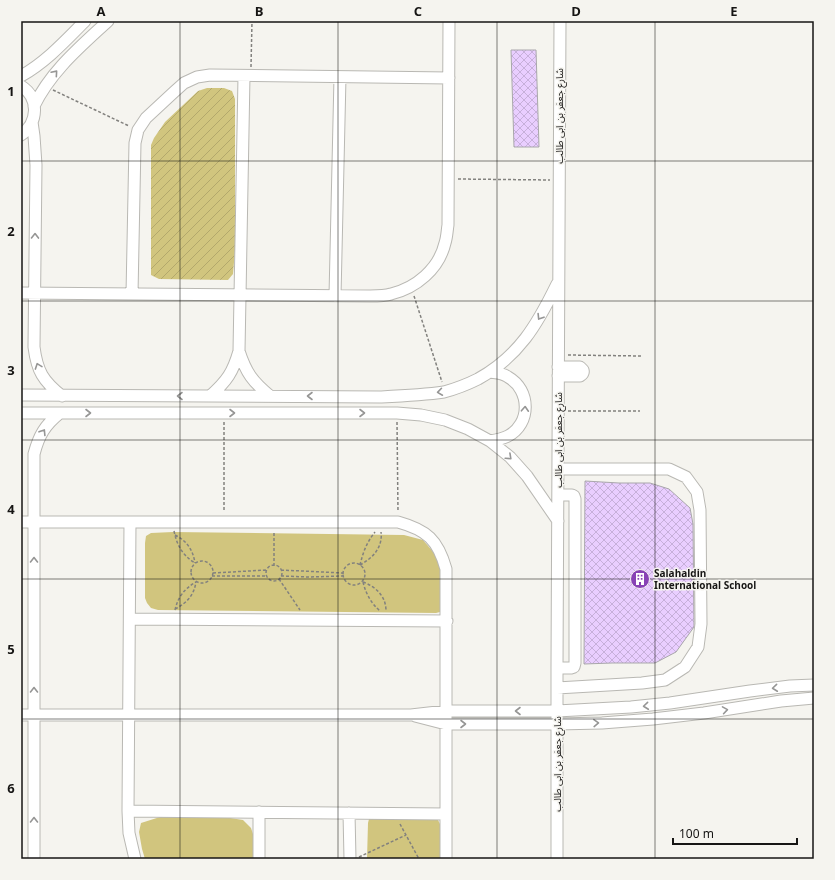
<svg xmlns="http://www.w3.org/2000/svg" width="835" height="880" font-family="Georgia,'Noto Sans Arabic',serif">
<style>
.green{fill:#d1c57e}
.garden{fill:url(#garden-furrows)}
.building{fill:url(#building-cross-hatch);stroke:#a9a7ab}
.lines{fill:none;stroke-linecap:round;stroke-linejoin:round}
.minor-casing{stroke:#b9b8b3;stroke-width:13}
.path{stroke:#82817e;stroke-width:1.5;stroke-dasharray:3 2;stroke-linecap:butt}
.minor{stroke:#fff;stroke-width:11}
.oneway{stroke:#969695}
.grid{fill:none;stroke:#161514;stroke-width:1;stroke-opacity:0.55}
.labels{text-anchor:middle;stroke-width:3;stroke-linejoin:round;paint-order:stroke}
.street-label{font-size:10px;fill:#161514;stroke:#f5f4ef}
.poi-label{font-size:10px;font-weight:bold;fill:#161514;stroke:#f5f4ef;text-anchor:start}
.neatline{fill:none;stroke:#161514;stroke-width:1.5}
.grid-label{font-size:13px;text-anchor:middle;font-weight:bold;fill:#161514}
</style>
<defs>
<pattern id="garden-furrows" width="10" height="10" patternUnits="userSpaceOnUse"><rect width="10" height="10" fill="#d1c57e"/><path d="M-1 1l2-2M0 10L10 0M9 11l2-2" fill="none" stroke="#b3a86c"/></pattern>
<pattern id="building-cross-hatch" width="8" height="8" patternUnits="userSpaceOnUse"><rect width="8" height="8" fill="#e9ceff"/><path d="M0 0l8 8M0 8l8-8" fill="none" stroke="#c7b0da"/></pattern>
</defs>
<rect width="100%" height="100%" fill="#f5f4ef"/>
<path class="green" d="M173,532L404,535L423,540L441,561L444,606L440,612L436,613L158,610L151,608L147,603L145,598V543L146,536L151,533Z
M160,817H224L243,820L251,828L254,837L253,859H145L142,849L139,832L141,823Z
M428,818L438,820L441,826L442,859H367L368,823L369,819Z"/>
<path class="garden" d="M207,88H224L232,91L235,99V250L233,274L228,280L159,279L151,275V145L154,138L165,122L198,91Z"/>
<path class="building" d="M511,50H536L539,147H514Z
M585,481L619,483H650L669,489L690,508L693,524L694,627L676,652L655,663H612L584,664Z"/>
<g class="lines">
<g class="minor-casing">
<path id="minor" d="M21,76C46,62 65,41 85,21
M21,86C40,98 38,123 21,135
M34,106C51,71 80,47 108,21
M32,122L34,136L36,165L34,347C37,371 43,381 62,396
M21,293L370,296C377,296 385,296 391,294C416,288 439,269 445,243C447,237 447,231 448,225L449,21
M132,294L135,143L138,130L146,118L174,92L184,83L197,77L210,75L449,78
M335,296L340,77
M239,351C246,373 253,382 270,396
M558,367H580L583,370C584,373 583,374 580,376H558
M21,395L380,397C401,396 423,395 444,392C455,389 468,384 478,379C519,356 537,325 557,284
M210,396C227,381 233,372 239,351L244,76
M21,413H397L421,415L445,420L468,429L490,441L510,457L527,476L558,521
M490,441C496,440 502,439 508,436C531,424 531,390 508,377C503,373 497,373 490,372
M21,522H398C427,530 438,540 446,569V859
M130,522L128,811L129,833L135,859
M130,619L447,621
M557,668H571L574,667L575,663V499L574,496L572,495H558
M557,688L642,683L665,680L685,667L698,647L701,624L700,510L697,492L686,477L669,469H558
M21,715H411L446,711H557L631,707L670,703L750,691L790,686L814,685
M415,716L446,724H557L602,723L653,719L704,713L781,701L814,698
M128,811L446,814
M259,812V859
M349,813L350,859
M34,859V454C39,435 45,425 60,413
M557,859V668L560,21"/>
</g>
<path class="path" d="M251,67L252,21
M53,90L129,126
M458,179L550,180
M414,296L442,382
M568,355L641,356
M568,411H640
M224,422V512
M397,422L398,512
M174,531C177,545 182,555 195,563
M175,535C187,541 193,550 195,563
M191 572a11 11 0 1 1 22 0a11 11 0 1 1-22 0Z
M343 574a11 11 0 1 1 22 0a11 11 0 1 1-22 0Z
M360,565C363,552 367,542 375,532
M360,565C373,558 383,547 381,532
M266 573a8 8 0 1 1 16 0a8 8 0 1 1-16 0Z
M274,566V531
M281,570L343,573
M213,573L267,570
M212,576H267
M281,576L309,577L343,576
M279,579L300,610
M363,582C366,594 371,603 380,611
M363,582C376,587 386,596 386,611
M175,609C187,603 194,595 196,582
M175,610C178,597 184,589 196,582
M400,824L419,859
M359,857L406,835"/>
<use href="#minor" class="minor"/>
</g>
<defs><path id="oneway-chevron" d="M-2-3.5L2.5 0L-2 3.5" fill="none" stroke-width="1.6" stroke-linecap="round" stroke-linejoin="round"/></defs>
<g class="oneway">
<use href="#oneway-chevron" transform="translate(55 73) rotate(-49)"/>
<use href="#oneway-chevron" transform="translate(35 236) rotate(-89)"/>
<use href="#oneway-chevron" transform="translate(540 317) rotate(122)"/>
<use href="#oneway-chevron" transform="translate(38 366) rotate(-110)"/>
<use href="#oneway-chevron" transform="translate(440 392) rotate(172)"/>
<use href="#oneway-chevron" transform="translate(180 396) rotate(-180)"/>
<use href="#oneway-chevron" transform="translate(310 396) rotate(-180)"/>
<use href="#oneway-chevron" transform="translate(525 409) rotate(-87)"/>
<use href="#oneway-chevron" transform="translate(88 413)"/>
<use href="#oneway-chevron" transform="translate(232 413)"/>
<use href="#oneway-chevron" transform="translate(362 413)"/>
<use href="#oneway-chevron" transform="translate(43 432) rotate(-58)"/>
<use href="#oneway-chevron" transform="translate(509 457) rotate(43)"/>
<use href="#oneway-chevron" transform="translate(34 560) rotate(-90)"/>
<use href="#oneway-chevron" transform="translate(775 688) rotate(174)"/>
<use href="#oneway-chevron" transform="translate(34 690) rotate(-90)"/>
<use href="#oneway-chevron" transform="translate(646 706) rotate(174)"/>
<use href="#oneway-chevron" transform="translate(725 710) rotate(-9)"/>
<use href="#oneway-chevron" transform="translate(518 711) rotate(180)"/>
<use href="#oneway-chevron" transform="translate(596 723) rotate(-2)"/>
<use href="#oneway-chevron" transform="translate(463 724)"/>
<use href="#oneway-chevron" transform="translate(34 820) rotate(-90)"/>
</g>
<path class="grid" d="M180,21V859M338,21V859M497,21V859M655,21V859M21,161H814M21,301H814M21,440H814M21,579H814M21,719H814"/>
<defs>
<g id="building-disc" transform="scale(1)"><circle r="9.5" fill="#8842b5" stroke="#f5f4ef"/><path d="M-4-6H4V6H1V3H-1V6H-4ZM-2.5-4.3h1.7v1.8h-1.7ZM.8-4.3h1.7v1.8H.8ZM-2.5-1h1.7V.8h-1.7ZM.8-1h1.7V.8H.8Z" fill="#fff"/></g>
</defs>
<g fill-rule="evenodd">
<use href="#building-disc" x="640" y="579"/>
</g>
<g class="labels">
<g class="street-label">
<text transform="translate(559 116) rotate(-90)" y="4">شارع جعفر بن ابى طالب</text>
<text transform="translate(558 440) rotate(-90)" y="4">شارع جعفر بن ابى طالب</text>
<text transform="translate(557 764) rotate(-90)" y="4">شارع جعفر بن ابى طالب</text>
</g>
<g class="poi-label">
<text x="654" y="577">Salahaldin<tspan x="654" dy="12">International School</tspan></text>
</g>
</g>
<rect width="835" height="880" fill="none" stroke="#f5f4ef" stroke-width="44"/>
<path d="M673 838v6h124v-6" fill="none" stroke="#161514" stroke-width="2"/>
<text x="679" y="838" font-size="12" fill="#161514" stroke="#f5f4ef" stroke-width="3" paint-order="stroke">100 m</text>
<rect x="22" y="22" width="791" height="836" class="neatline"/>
<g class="grid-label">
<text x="101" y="16">A</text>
<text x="259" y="16">B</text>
<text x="418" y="16">C</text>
<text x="576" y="16">D</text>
<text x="734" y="16">E</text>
<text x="11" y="96">1</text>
<text x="11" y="236">2</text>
<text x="11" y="375">3</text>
<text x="11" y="514">4</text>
<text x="11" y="654">5</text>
<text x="11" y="793">6</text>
</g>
</svg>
